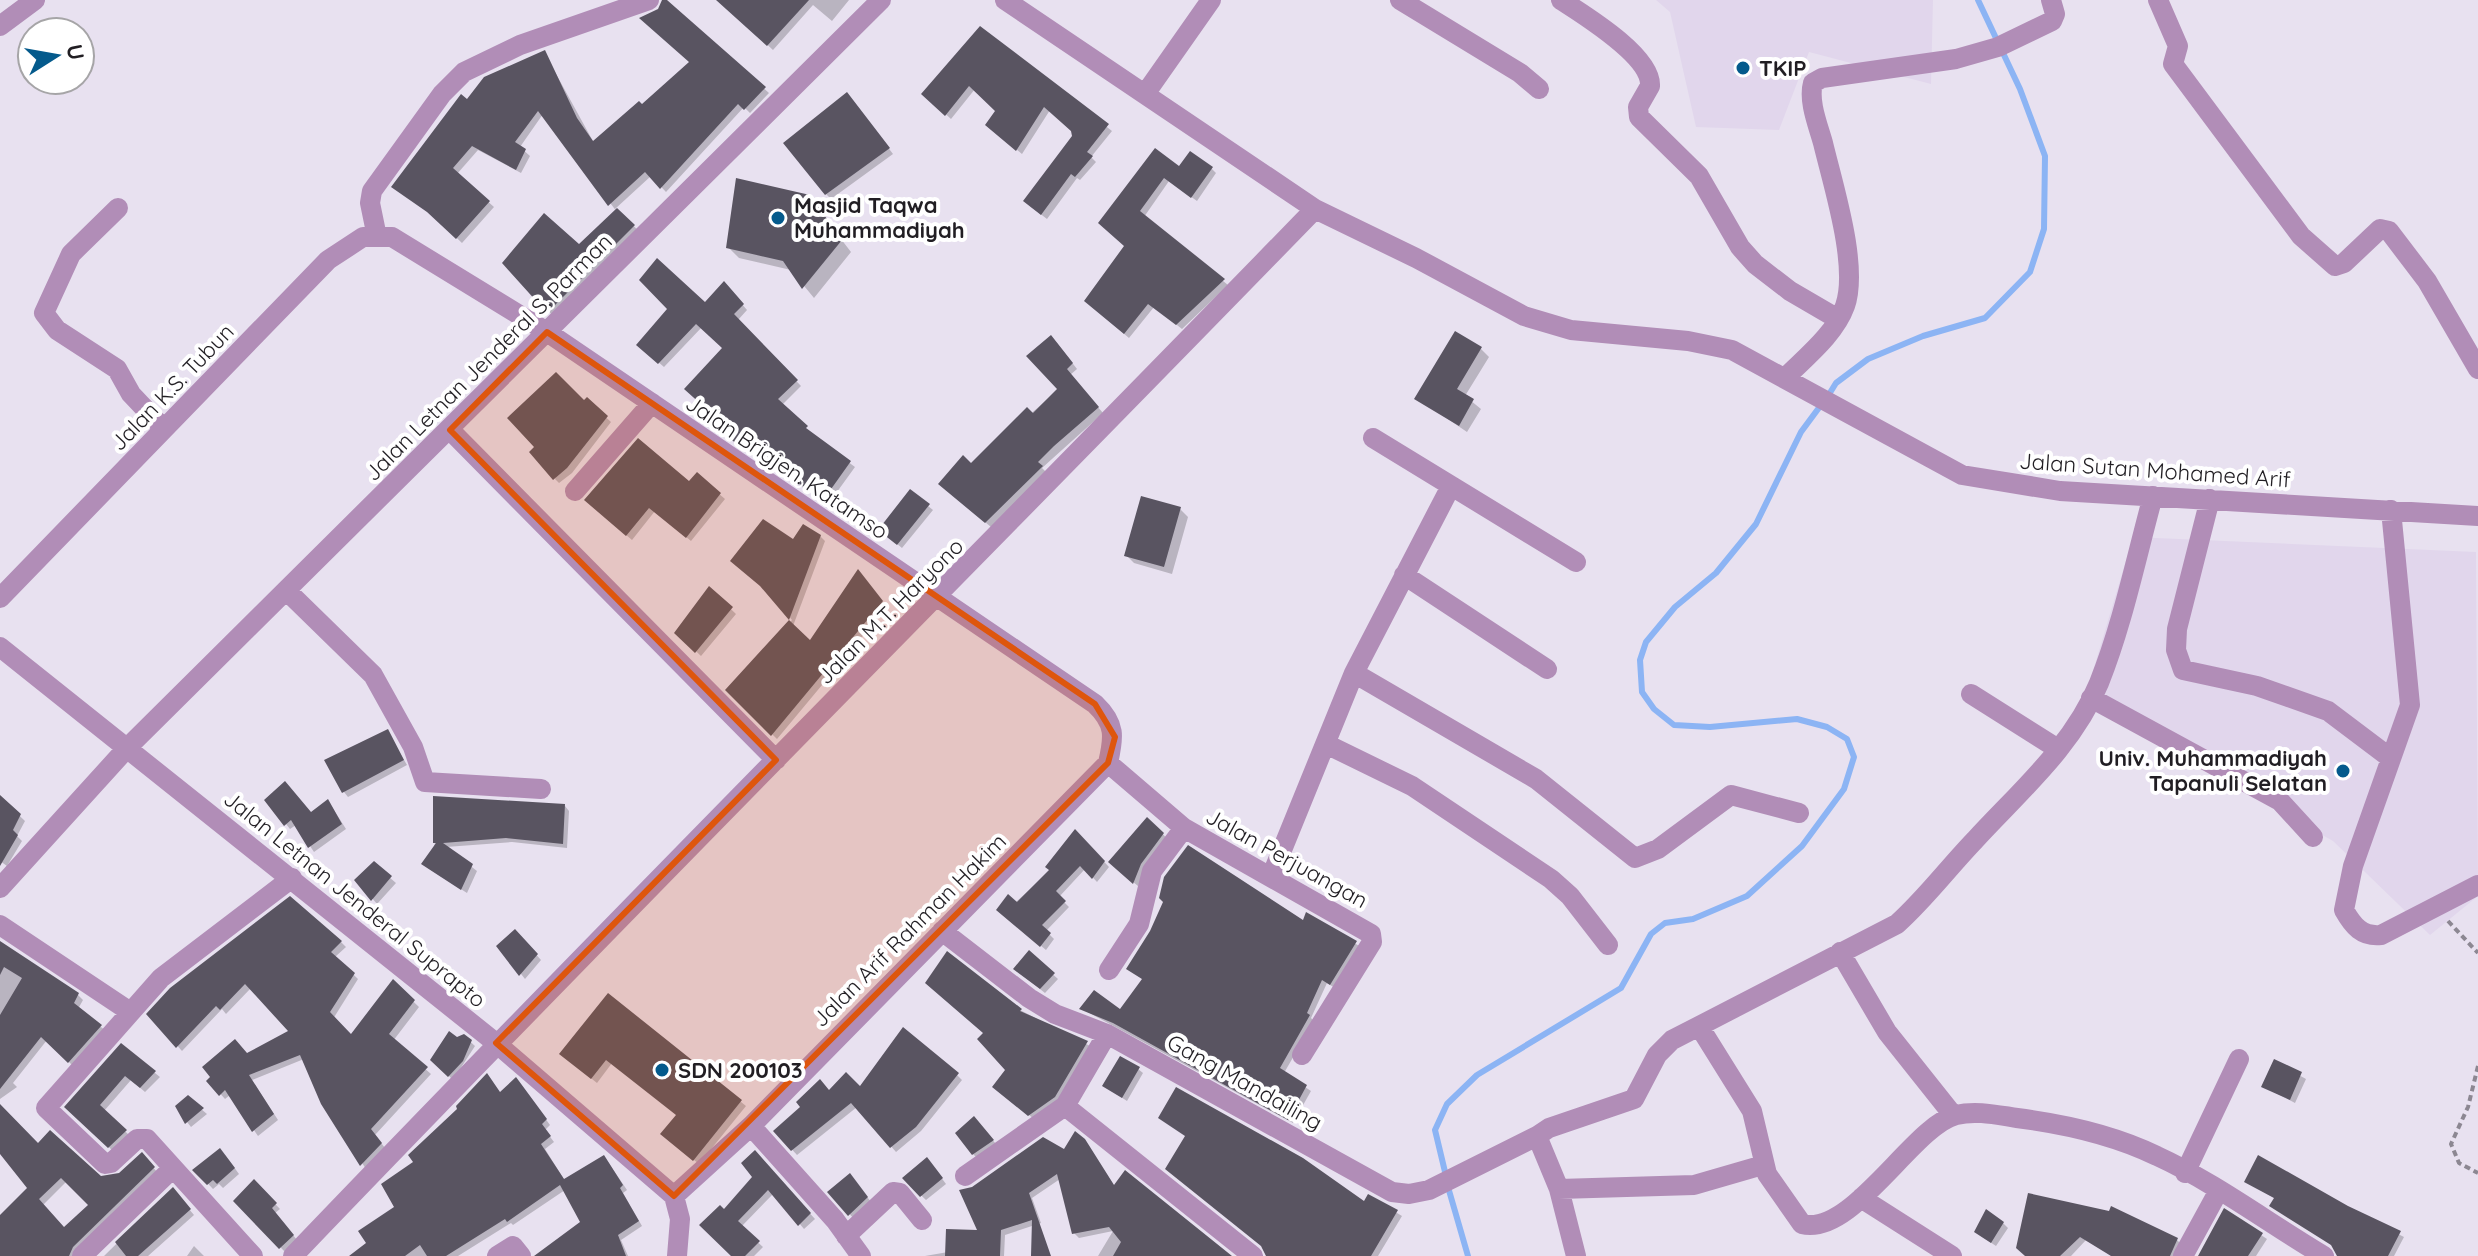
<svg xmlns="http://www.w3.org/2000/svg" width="2478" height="1256" font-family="Quicksand,sans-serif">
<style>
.built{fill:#e1d6ec}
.shadow{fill:#0003;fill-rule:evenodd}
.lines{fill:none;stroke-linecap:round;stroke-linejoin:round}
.stream{stroke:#8cb4f4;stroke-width:6}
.building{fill:#595461;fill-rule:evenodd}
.path{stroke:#8c8792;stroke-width:4;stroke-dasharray:6 4;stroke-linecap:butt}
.minor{stroke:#b18db7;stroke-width:20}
.marked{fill:#de560d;fill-opacity:0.2;stroke:#de560d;stroke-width:6;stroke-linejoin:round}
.poi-dot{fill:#045a8c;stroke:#fff;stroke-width:3}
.labels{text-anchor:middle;stroke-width:8;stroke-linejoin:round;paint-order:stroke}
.poi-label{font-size:22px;font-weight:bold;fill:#211e23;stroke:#fff;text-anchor:start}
.street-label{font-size:22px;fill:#211e23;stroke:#fff}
</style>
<rect width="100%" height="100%" fill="#e8e1f0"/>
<path class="built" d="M1656,0H1933L1931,84L1809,52L1779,130L1696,127L1670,12Z
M2133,537L2476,552L2478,896L2430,935L2333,841L2084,701Z"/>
<path class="shadow" d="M664,0L769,93L750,113L744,107L666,192L651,176L615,209L639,231L553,316L505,263L579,246L617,212L543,114L520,147L530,156L521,173L478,150L457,174L494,207L462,243L434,216L393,187L461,96L467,102L544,52L594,143L642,107L692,62L660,10Z
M719,0H849L832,21L813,5L773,50Z
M980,28L1112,131L1091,157L1096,162L1080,180L1077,178L1047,219L1030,206L1075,135L1050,110L1022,154L992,129L998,111L975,89L951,119L924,94Z
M851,99L893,154L831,199L826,194Z
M1155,151L1179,169L1211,168L1216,173L1197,201L1169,181L1144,217L1228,285L1182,329L1154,307L1129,338L1091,306L1126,246Z
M814,204L851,252L814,298L791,270L739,258L728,247Z
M728,288L747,310L738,320L801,386L782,405L810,434L855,467L829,503L777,472L714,425L725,348L702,327L664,367L643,349Z
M1056,342L1077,369L1070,375L1103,413L1042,468L1046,472L991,527L945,489L1059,389Z
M1481,349L1489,357L1465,396L1481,409L1467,432L1417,398Z
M587,400L611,422L572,473L559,483L555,479Z
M697,475L725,499L691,541L655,511L632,540L591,505L689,483Z
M928,506L933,510L902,548L885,534Z
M1180,509L1188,517L1172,574L1134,563L1126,555Z
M820,536L825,541L793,626L810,643L862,577L887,607L777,739L728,690L792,620L765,588L793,542Z
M710,589L736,614L701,656L677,633Z
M387,731L407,765L348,797L344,792Z
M0,797L25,821L17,836L22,841L7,866L0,861Z
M267,800L312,814L332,807L346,829L314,852L296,825L290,829Z
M565,806L569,811L567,848L512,842L446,847L477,871L467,893L428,868L435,843Z
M1147,820L1168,839L1138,886L1115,867Z
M1076,832L1109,867L1097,882L1085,869L1059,897L1069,907L1046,931L1054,939L1046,950L1003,914L1051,870Z
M374,864L396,883L377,904L357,880Z
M1307,915L1361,947L1335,988L1327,983L1311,1018L1314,1021L1284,1073L1311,1091L1293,1123L1082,1009L1121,1012L1144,980L1128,969L1304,923Z
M515,931L541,960L525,979L499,946Z
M341,942L346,947L335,957L358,979L333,1019L352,1037L393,982L419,1007L393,1041L431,1074L375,1135L385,1148L366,1169L323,1103L304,1059L252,1080L278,1120L258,1136L230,1095L225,1099L209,1081L291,1032L251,988L226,1014L222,1009L182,1051L149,1014Z
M0,943L78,995L83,1000L78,1009L106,1031L74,1067L47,1040L13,1083L17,1087L0,1099Z
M1029,953L1058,979L1045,993L1021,974Z
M608,995L746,1106L699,1164L668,1139L678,1115L612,1063L597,1083L567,1059Z
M1020,1010L1092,1047L1060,1102L1034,1119L999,1091L1007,1070L985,1033Z
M464,1036L475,1046L453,1080L433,1060Z
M121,1046L160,1077L145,1092L131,1080L104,1111L130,1136L114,1152L67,1107Z
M2275,1062L2306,1079L2295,1103L2264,1087Z
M1138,1069L1143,1073L1127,1101L1104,1086Z
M957,1075L962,1080L921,1131L896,1152L857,1107L797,1155L775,1131L830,1093Z
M521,1085L550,1125L545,1130L554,1142L545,1149L565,1181L608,1162L627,1190L623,1193L642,1226L621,1240L628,1256H535L582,1223L565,1190L513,1225L511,1223L458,1256H352L368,1244L396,1208L416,1162L501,1094Z
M188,1098L207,1114L191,1127L187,1122Z
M0,1106L38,1146L100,1178L120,1175L142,1155L158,1173L75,1256H0V1216L30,1188L0,1150ZM67,1181L91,1205L64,1230L43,1205Z
M973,1119L997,1145L978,1159L973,1154Z
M1084,1140L1115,1187L1229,1256H1098L1113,1231L1079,1238L1074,1233L1060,1179L1032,1198L1041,1223L1005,1235L1004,1256H925L948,1252L980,1232L1064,1152Z
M755,1153L815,1219L804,1229L774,1193L741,1227L763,1247L754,1256H733L724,1211L755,1177Z
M225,1155L239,1174L223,1188L219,1184L213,1189L195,1170Z
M931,1164L946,1184L926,1200L904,1179Z
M854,1181L872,1203L854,1219L830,1192Z
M254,1182L280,1209L275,1213L297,1240L285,1252L236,1201Z
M2246,1182L2347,1208L2404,1237L2394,1256H2339L2334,1247L2276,1199Z
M172,1189L194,1215L148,1256H104Z
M1369,1196L1402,1216L1378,1256H1267L1365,1203Z
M2030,1196L2177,1240L2181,1244L2177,1256H2113L2086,1240L2071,1256H2028Z
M2225,1211L2267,1239L2256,1256H2200Z
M2003,1223L2008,1228L1996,1246L1981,1236Z
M194,1246L204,1256H187Z"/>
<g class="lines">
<path class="stream" d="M1828,396L1836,383L1868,359L1923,336L1985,318L2030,272L2044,229L2045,156L2020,89L1978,0
M1446,1176L1435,1130L1447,1104L1477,1075L1621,988L1651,934L1665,923L1693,919L1747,896L1802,846L1844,789L1854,757L1847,739L1827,727L1797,719L1710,727L1674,725L1654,709L1642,692L1640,660L1646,642L1675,607L1716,573L1756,524L1801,432L1821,405
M1448,1187L1468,1256"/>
</g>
<path class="building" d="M662,0H667L766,87L744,110L738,104L660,189L645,172L608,206L538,111L515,142L526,149L516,170L472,146L453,168L490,201L456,239L427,212L391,187L461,94L467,99L484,77L545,50L577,118L593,141L639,101L642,104L689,62L639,18L658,9Z
M716,0H809L767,46Z
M980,26L1109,124L1087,152L1093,156L1075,177L1071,174L1041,215L1023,201L1072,136L1071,131L1044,107L1016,151L985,125L995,111L969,86L945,116L921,94Z
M847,92L890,148L825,195L783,143Z
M1155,148L1179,166L1190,151L1213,167L1191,198L1164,178L1140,211L1225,279L1176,325L1148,304L1124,334L1084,301L1124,246L1098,223Z
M736,178L810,195L842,240L802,289L783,261L726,248Z
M617,208L635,225L547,313L502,263L544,213L579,244Z
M657,258L705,302L724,281L744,304L734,314L798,380L778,399L808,426L806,428L851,461L824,499L738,445L707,420L712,414L684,389L722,348L696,324L658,364L636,345L667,309L639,280Z
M1455,331L1482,347L1457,389L1474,399L1459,426L1414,399Z
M1051,335L1073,363L1067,369L1099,407L1054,446L1038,462L1043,466L985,523L938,484L963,455L971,463L1027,407L1033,413L1057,389L1026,356Z
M556,372L584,400L587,397L608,416L567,468L553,480L529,452L534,447L507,418Z
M638,438L689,481L697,472L721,493L686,538L649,508L626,536L584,500Z
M910,489L930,504L897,545L878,530Z
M1141,496L1181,507L1164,567L1124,556Z
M763,519L793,539L803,524L821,535L789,620L760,586L730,561Z
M858,569L883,601L771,736L725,690L789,620L810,640Z
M709,586L733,607L695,653L674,633Z
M388,729L404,760L342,793L324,760Z
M285,781L311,812L328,799L342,824L308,848L291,820L284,826L264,800Z
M0,795L21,814L13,830L18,835L0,866Z
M433,796L565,804L563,844L506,838L443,843L473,864L461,890L421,864L436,843H433Z
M1147,817L1164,833L1141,864L1133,884L1108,862Z
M1075,829L1105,861L1092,879L1080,866L1056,891L1066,901L1042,925L1051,933L1040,947L996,910L1008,894L1017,902L1049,870L1045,867Z
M1188,845L1303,920L1306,912L1357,941L1330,985L1322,980L1307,1013L1310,1015L1280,1068L1307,1085L1288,1120L1113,1023L1079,1009L1094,990L1120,1009L1142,979L1126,969L1150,931L1163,902L1159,898L1164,877Z
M374,861L392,876L371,901L354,880Z
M290,896L342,941L331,952L355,973L330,1012L351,1034L393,979L415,1000L389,1034L428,1067L371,1129L382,1143L360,1166L321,1104L300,1055L249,1075L274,1114L252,1132L225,1090L219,1096L206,1081L210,1077L202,1067L235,1039L247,1053L288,1031L245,984L220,1010L216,1006L176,1048L146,1014L170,988Z
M515,929L538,954L519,976L496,946Z
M0,941L79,993L74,1003L102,1025L68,1063L41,1037L0,1089V1015L22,978L4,967L0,975Z
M1029,950L1055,973L1040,989L1013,969Z
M947,951L1022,1009L1020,1011L1088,1041L1055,1097L1028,1116L992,1087L1005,1070L977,1039L983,1033L925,983Z
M608,993L742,1100L693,1161L660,1134L676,1115L606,1060L591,1079L559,1054Z
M903,1027L959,1073L916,1127L890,1148L851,1103L791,1151L773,1131L800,1107L796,1102L820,1079L829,1090L846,1072L860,1086Z
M449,1031L457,1037L464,1034L472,1040L463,1061L448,1077L430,1060Z
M121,1043L156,1071L140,1088L125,1076L100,1105L127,1130L108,1148L64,1107Z
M1120,1056L1140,1067L1122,1098L1102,1086Z
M2274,1059L2302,1072L2290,1100L2261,1087Z
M487,1073L500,1092L516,1077L547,1119L542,1124L551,1136L541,1144L564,1179L604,1155L623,1185L620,1188L639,1221L618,1235L626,1256H534L580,1222L560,1185L507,1222L505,1219L446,1256H427L420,1245L405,1256H349L366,1243L358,1231L394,1207L381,1184L413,1162L408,1155L457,1109L456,1106Z
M1176,1087L1303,1158L1364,1201L1368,1194L1398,1210L1371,1256H1266L1261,1246L1165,1169L1185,1136L1158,1118Z
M188,1095L204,1108L185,1124L175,1106Z
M0,1104L38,1143L50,1130L101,1176L119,1173L142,1152L155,1167L73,1247L69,1256H0V1215L27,1188L0,1154ZM61,1178L88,1205L64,1227L39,1199Z
M974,1116L994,1140L972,1155L955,1133Z
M1075,1131L1085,1139L1114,1185L1125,1170L1232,1256H1113L1121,1242L1109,1227L1072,1234L1057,1174L1029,1193L1051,1256H1031L1032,1220L1001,1230L1000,1256H945L946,1229L977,1230L959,1190L972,1187L1043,1137L1064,1149Z
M220,1148L235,1168L217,1184L213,1180L207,1185L192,1170Z
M755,1150L811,1213L798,1226L768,1190L738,1221L760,1241L745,1256H731L699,1225L720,1205L724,1209L752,1177L741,1163Z
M2258,1155L2348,1206L2401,1231L2388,1256H2337L2331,1245L2269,1206L2274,1198L2244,1182Z
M927,1157L943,1178L920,1197L902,1178Z
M850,1173L868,1197L848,1216L827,1192Z
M254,1179L277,1203L272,1208L294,1235L279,1249L233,1201Z
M173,1187L191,1209L138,1256H126L115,1242Z
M2028,1193L2109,1211L2111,1206L2178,1238L2170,1256H2111L2080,1237L2060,1256H2025L2016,1248Z
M2224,1208L2263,1233L2248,1256H2198Z
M1986,1209L2004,1222L1991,1243L1974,1232Z"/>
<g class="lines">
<path class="path" d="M2448,921L2478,953
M2478,1066L2468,1107L2451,1144L2459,1163L2478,1173"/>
<path class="minor" d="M1005,0L1315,209L1416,258L1524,316L1571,330L1688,341L1732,350L1962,475L2060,491L2478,516
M1400,0L1520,73L1539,89
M1561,0C1584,15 1652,56 1650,86L1638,107L1639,117L1699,176L1740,247L1755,264L1790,291L1838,319
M2158,0L2178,46L2173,64L2301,236L2335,266L2344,263L2380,229L2389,231L2427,281L2478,369
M0,26L35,0
M1145,94L1211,0
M118,208L71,254L44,313L57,330L117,369L131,394L164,429
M377,237L370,203L372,191L442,94L464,72L520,45L649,0
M1786,377C1806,357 1835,334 1845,306C1859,266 1833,185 1823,143C1818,125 1808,101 1813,83L1822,78L1956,59L1998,47L2052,21L2055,14L2051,0
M450,430L776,760
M1373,438L1576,562
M575,491L652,403
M2210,499L2177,629L2176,650L2183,670L2257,686L2328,711L2389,757
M2391,510L2410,705L2353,866L2344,910C2353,926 2362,937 2381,935L2478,885
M1404,575L1547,669
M287,591L373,675L413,747L425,782L541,789
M0,598L328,260L363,237H392L547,332L1095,704C1116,724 1114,737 1108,763
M0,647L496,1043L674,1196
M1354,673L1536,779L1635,858L1658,849L1731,795L1799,813
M1971,694L2058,749
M2091,698L2280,801L2313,837
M1326,744L1412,786L1551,879L1570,896L1608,945
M1108,763L1184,828L1371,934L1372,942L1302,1055
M1271,877L1354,673L1451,486
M0,888L127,748L881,0
M0,925L129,1011
M942,931L1029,998L1055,1014L1107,1034L1392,1192L1409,1194L1429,1190L1537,1136
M1840,952L1887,1032L1953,1115
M1109,970L1139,924L1152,871L1184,828
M1699,1026L1752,1111L1767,1174L1802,1224C1852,1237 1913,1126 1956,1115C1976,1110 1997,1115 2017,1118C2064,1124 2114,1135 2157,1156C2214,1182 2270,1224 2324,1256
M1107,1034L1065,1106L1253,1256
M751,1126L835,1220L861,1256
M2185,1173L2239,1059
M965,1176L1065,1106
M1559,1189L1694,1185L1763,1165
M674,1196L751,1126L1108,763
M674,1196L680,1219L677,1256
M1861,1198L1952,1256
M846,1236L893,1192L900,1193L922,1220
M82,1256L173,1168
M253,1256L147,1139H137L111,1163L105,1164L46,1108L161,978L292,878
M293,1256C630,904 975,559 1315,209
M497,1256L513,1246L521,1256
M1576,1256L1559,1189L1537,1136L1549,1128L1634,1099L1657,1055L1672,1040L1897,924C1926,898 1948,868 1975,840C2020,791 2073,746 2099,683C2123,623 2136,558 2153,496
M2183,1256L2218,1192"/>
</g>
<path class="marked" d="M547,332L1095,704L1115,737L1108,763L674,1196L496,1043L776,760L450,430Z"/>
<g class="poi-dot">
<circle cx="1743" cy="68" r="8"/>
<circle cx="778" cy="218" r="8"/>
<circle cx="2343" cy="771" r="8"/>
<circle cx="662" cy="1070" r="8"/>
</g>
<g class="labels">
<g class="poi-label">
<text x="1759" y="76">TKIP</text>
<text x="794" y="213">Masjid Taqwa<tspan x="794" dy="25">Muhammadiyah</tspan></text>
<text x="2327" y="766" text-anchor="end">Univ. Muhammadiyah<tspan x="2327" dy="25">Tapanuli Selatan</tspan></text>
<text x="678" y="1078">SDN 200103</text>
</g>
<g class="street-label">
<text transform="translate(488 357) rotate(-45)" y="8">Jalan Letnan Jenderal S. Parman</text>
<text transform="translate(172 387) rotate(-46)" y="8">Jalan K.S. Tubun</text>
<text transform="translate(787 467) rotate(34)" y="8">Jalan Brigjen. Katamso</text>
<text transform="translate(2155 470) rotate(4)" y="8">Jalan Sutan Mohamed Arif</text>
<text transform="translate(890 611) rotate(-45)" y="8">Jalan M.T. Haryono</text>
<text transform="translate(1287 858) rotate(29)" y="8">Jalan Perjuangan</text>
<text transform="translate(355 899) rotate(39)" y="8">Jalan Letnan Jenderal Suprapto</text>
<text transform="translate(909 930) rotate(-45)" y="8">Jalan Arif Rahman Hakim</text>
<text transform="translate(1245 1082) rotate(29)" y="8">Gang Mandailing</text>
</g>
</g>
<g transform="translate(56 56) rotate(79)"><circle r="38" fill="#ffffff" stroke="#a6a5a7" stroke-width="2"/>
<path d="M0-6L14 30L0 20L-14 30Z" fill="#045a8c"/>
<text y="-12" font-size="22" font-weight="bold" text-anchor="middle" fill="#211e23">U</text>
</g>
</svg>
